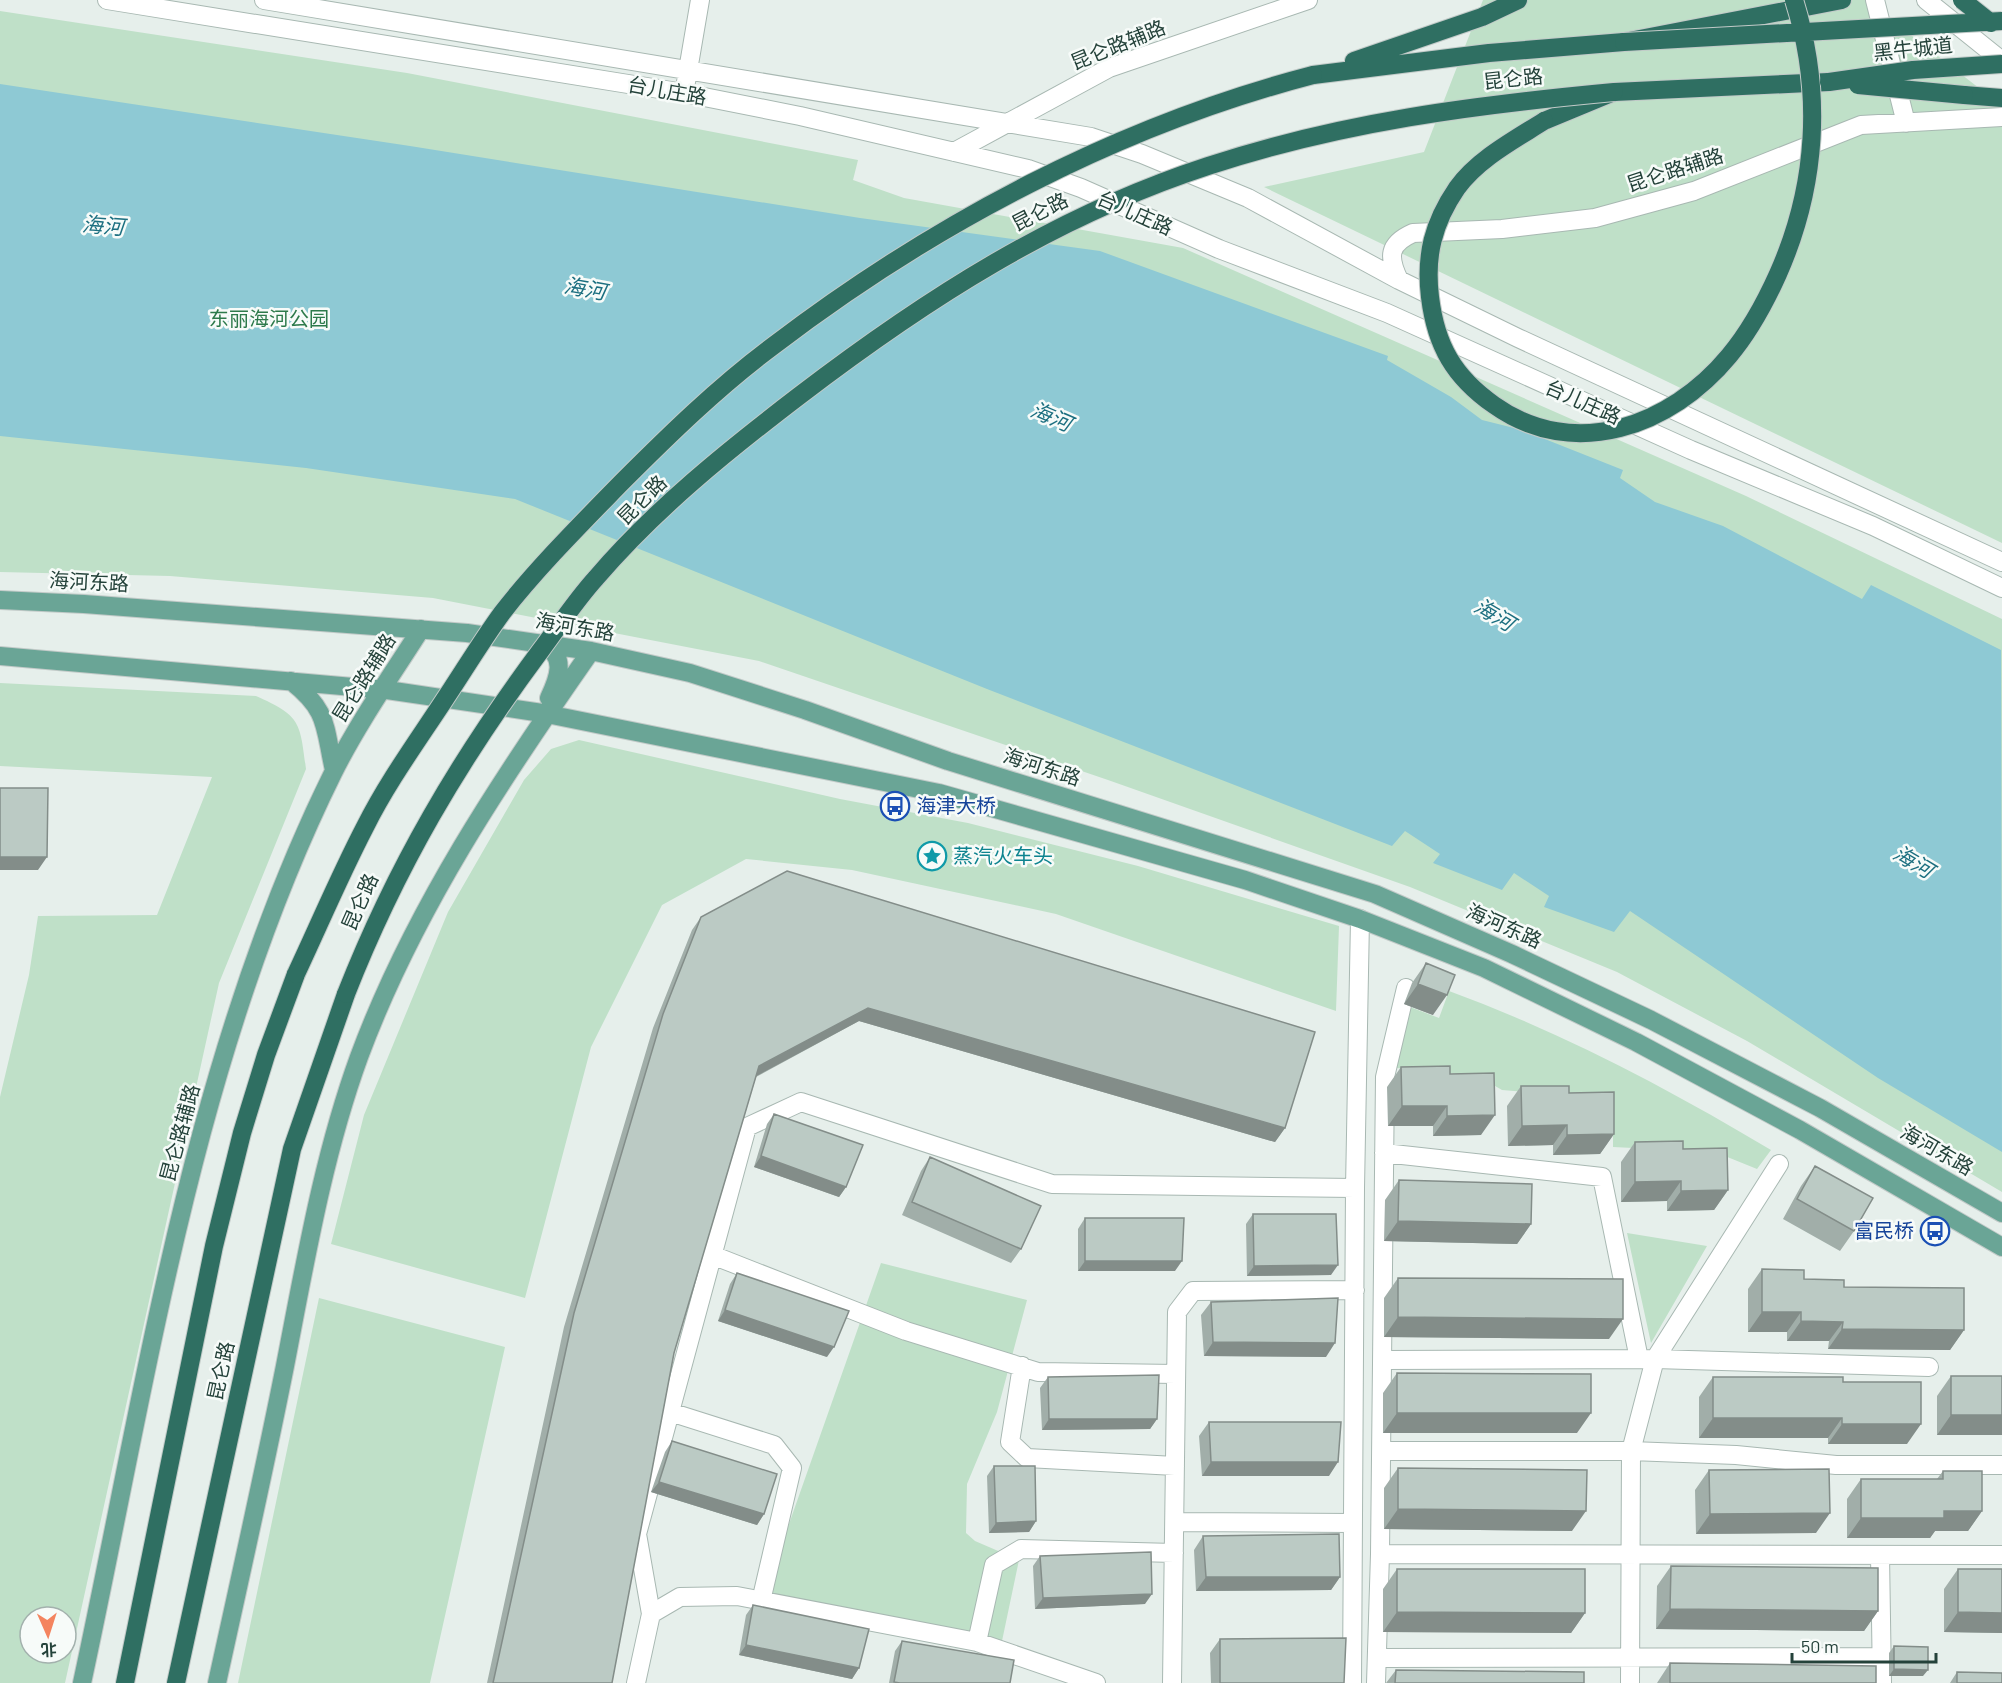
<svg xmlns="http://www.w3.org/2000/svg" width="2002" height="1683" font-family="Barlow,'Noto Sans SC',sans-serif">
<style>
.green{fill:#bfe0c8;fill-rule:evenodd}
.water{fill:#8ec9d4}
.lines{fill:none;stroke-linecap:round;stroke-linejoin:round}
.minor-casing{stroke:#a8b8b2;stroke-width:20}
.major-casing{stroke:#c2cac8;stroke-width:20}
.highway-casing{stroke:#c2cac8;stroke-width:20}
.minor{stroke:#fff;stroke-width:18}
.major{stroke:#6aa596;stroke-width:18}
.highway{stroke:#2f6f62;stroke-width:18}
.highway-bridge-casing{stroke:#c2cac8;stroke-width:20;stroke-linecap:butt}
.highway-bridge{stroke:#2f6f62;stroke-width:18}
.wall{fill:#a1aea9}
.shaded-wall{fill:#838d89}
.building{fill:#bbcac4;stroke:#838d89;stroke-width:1.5}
.labels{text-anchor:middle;stroke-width:5;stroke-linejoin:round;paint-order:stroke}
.street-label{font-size:20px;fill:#24423a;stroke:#f7fbf9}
.park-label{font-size:20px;fill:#2d7a4b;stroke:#f7fbf9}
.transit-label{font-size:20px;fill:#164399;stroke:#f7fbf9;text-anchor:start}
.culture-label{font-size:20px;fill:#0d838f;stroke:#f7fbf9;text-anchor:start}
.water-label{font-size:21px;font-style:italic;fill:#1c6f80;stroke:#f7fbf9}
</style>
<rect width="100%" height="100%" fill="#e6efeb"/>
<path class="green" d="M1483,0H1866L2002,106V543L1264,187L1424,152Z
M0,11L407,73L858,160L853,180L904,198L1183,248L1746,496L2002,619V1192L1747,1041L1617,972L1410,887L1108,780L759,661L433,598L170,576L0,572Z
M0,683L256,696C301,716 300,722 306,769L219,983L65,1683H0V1097L29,975L38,916L157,915L212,777L0,766ZM30,1617H66V1653H30Z
M579,740L840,799L968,823L1138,866L1339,926L1336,1011L1056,914L852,870L746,859L662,905L591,1047L525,1298L331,1244L364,1115L448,912L524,780L551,749Z
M1449,991C1561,1032 1669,1089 1771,1150L1757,1169L1715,1152L1613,1147V1099L1502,1090L1478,1076L1387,1067L1397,1002L1439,1018Z
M1627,1233L1707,1246L1651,1343Z
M881,1263L1027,1300L997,1412L967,1484L966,1533L975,1541L1019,1560L1002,1641L765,1592Z
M319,1298L505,1347L430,1683H238Z"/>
<path class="water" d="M0,84L410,146L860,218L1100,251L1388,356L1387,360L1451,397L1482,420L1522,430L1623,470L1620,478L1655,502L1723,526L1862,599L1871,585L2001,650L2002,1152L1878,1078L1630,911L1614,932L1544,907L1549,896L1514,873L1502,890L1433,863L1440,854L1405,831L1392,846L987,689L515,499L306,468L0,436Z"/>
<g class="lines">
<g class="minor-casing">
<path id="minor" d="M107,0L684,93L800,116L1028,169L1081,188L1219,249L1387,313L1691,450L1873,526L2002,588
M264,0L1091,137L1142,154L1248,198L1399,280L1518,338L2002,562
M1875,0L1906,123
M1926,0L2002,61
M686,82L700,0
M954,152L1109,68L1308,0
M1399,280C1388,257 1388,244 1413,233L1502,229L1595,218L1694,191L1861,125L2002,117
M1384,1153L1602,1177L1639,1359
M712,1255L906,1331L1038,1372L1176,1374
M1383,1360L1655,1359L1929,1367
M1022,1366L1010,1442L1027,1458L1175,1466
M670,1412L774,1445L792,1468L761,1601
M1381,1451H1631L1736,1455L1836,1465H2002
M1175,1522L1353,1523
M1380,1554L2002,1555
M1880,1555L1882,1683
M651,1614L680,1597L737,1596L977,1642L1096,1683
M977,1642L994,1565L1021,1549L1174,1553
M1377,1658L1882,1657
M636,1683L651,1614L637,1534L747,1127L801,1102L1052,1184L1355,1188
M1172,1683L1177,1312L1193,1291L1355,1290
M1352,1683L1355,1188L1360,919
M1376,1683L1380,1554L1385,1077L1406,988
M1630,1683L1631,1451L1655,1359L1779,1164"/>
</g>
<g class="major-casing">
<path id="major" d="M0,600L84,604L467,633L591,651L690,673L805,710L948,761L1375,894L1512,954L1651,1020L1820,1108L2002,1213
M542,644C568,655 558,679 549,698
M0,656L387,690L542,713L939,793L1245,880L1360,919L1484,968L1636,1042L1800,1130L2002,1247
M291,681C329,711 324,726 334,770
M82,1683C148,1377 193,1056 333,773C358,723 391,676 421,629
M217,1683C240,1578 264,1472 285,1366C305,1263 323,1156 359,1057C413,911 502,778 591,651"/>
</g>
<g class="highway-casing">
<path id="highway" d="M1354,61L1482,17L1518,0
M1313,75L1489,53L1624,42L1842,0
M1964,95L2002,98
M1544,121L1614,92L1829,82
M125,1683L214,1246L242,1133L266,1055L296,974
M176,1683L292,1149L346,994"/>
</g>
<use href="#minor" class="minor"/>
<use href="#major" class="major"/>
<use href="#highway" class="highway"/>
<g class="highway-bridge-casing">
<path id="highway-bridge" d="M1962,0L1991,23
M1624,42L2002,21
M1829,82L1913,70L2002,64
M1858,85L1964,95
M1544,121C1514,140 1478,159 1457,188C1433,223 1425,256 1430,297C1436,346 1454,377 1494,405C1574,462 1671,426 1729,356C1750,331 1765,303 1778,274C1817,186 1823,92 1794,0
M296,974C319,925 340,875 365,827C387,783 416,743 443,702C463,672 481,642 502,613C536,569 582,523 621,483C669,435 718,387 773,346C933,224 1117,126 1313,75
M346,994C396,867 459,760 541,650C559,626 576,600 596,578C655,509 727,451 799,396C926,299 1055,216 1208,166C1342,122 1474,105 1614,92"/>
</g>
<use href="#highway-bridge" class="highway-bridge"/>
</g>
<path class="wall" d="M701,917L1285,1128L1275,1142L859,1021L756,1077L674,1353L612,1683H487L564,1327L653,1028L692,930Z
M1426,963L1433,1015L1404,1004L1412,983Z
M1401,1067L1450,1074L1481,1135L1433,1136V1126H1388L1387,1087Z
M1521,1086L1569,1093L1614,1134L1600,1154L1553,1155V1145L1508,1146L1507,1106Z
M774,1114L846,1187L839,1197L754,1167L767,1124Z
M1635,1142L1683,1149L1728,1190L1714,1210L1667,1211V1201L1621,1202V1162Z
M930,1157L1021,1249L1011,1263L902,1215L921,1171Z
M1815,1166L1854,1231L1840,1251L1783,1219L1801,1186Z
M1399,1180L1531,1224L1517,1244L1384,1241L1385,1200Z
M1253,1214L1331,1275L1247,1276L1246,1224Z
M1085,1218L1175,1271H1078V1229Z
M1762,1269L1804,1279L1844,1287L1964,1330L1950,1350L1828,1349L1829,1341H1787V1332H1748V1289Z
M737,1273L827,1357L718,1321L730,1284Z
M1398,1278L1609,1339L1384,1337V1298Z
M1211,1302L1326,1357L1204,1356L1201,1315Z
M1397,1373L1577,1433H1383V1393Z
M1951,1376H2002V1435H1937V1396Z
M1048,1377L1157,1419L1150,1429L1042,1430L1040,1388Z
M1713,1377L1843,1382L1907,1444H1828V1438H1699V1397Z
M1209,1422L1329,1476H1202L1199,1436Z
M672,1441L764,1514L757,1525L651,1492L665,1452Z
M994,1466L1036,1521L1029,1532L989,1533L987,1476Z
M1398,1468L1572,1531L1384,1529V1488Z
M1709,1470L1816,1533L1696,1534L1695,1490Z
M1943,1471L1982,1511L1968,1531H1935L1930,1538H1847V1499L1861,1479H1937Z
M1203,1536L1340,1577L1331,1590L1196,1591L1194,1550Z
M1040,1556L1145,1604L1035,1609L1033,1566Z
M1671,1566L1878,1611L1864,1631L1656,1629L1657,1586Z
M1397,1569L1585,1613L1571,1633L1383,1632V1589Z
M1958,1569H2002V1633L1944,1632V1589Z
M753,1605L859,1668L852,1679L739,1655L746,1615Z
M1220,1639L1344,1683H1211L1210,1653Z
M902,1641L1010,1683H889L895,1651Z
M1894,1646L1923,1676H1889V1653Z
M1670,1663L1876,1683H1657Z
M1396,1670L1584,1683H1386Z
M1957,1672L2002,1683H1950Z"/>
<path class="shaded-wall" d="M0,857H47L38,870H0Z
M1418,984L1447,995L1433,1015L1404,1004Z
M868,1008L1285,1128L1275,1142L859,1021L749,1080L759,1066Z
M1402,1106H1447L1433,1126H1388Z
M1495,1115L1481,1135L1433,1136L1447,1116Z
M1567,1125L1553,1145L1508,1146L1522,1126Z
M1614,1134L1600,1154L1553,1155L1567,1135Z
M761,1156L846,1187L839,1197L754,1167Z
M1681,1181L1667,1201L1621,1202L1635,1182Z
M1728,1190L1714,1210L1667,1211L1681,1191Z
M1398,1221L1531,1224L1517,1244L1384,1241Z
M1085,1261H1182L1175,1271H1078Z
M1338,1265L1331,1275L1247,1276L1254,1266Z
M725,1310L834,1347L827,1357L718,1321Z
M1762,1312H1801L1787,1332H1748Z
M1398,1317L1623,1319L1609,1339L1384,1337Z
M1801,1321L1843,1322L1829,1341H1787Z
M1842,1329L1964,1330L1950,1350L1828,1349Z
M1213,1342L1335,1343L1326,1357L1204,1356Z
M1397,1413H1591L1577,1433H1383Z
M1951,1415H2002V1435H1937Z
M1713,1418H1842L1828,1438H1699Z
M1049,1419H1157L1150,1429L1042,1430Z
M1842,1424H1921L1907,1444H1828Z
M1211,1462H1338L1329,1476H1202Z
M659,1482L764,1514L757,1525L651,1492Z
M1398,1509L1586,1511L1572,1531L1384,1529Z
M1944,1511H1982L1968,1531H1935L1930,1538H1847L1861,1518Z
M1830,1513L1816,1533L1696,1534L1710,1514Z
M1036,1521L1029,1532L989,1533L996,1523Z
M1206,1577H1340L1331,1590L1196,1591Z
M1152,1594L1145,1604L1035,1609L1043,1598Z
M1670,1609L1878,1611L1864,1631L1656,1629Z
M1397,1612L1585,1613L1571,1633L1383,1632Z
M1958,1612L2002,1613V1633L1944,1632Z
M746,1645L859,1668L852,1679L739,1655Z
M1894,1669L1928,1670L1923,1676H1889Z"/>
<path class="building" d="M0,788H48L47,857H0Z
M787,871L1315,1032L1285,1128L868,1008L759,1066L674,1353L612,1683H493L574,1313L663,1014L701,917Z
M1426,963L1455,975L1447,995L1418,984Z
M1450,1066V1074L1494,1073L1495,1115L1447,1116V1106H1402L1401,1067Z
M1521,1086H1569V1093L1614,1092V1134L1567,1135V1125L1522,1126Z
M774,1114L863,1145L846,1187L761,1156Z
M1683,1141V1149L1727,1148L1728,1190L1681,1191V1181L1635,1182V1142Z
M930,1157L1041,1206L1021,1249L912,1202Z
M1815,1166L1873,1198L1854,1231L1797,1199Z
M1399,1180L1532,1184L1531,1224L1398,1221Z
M1253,1214H1336L1338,1265L1254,1266Z
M1085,1218H1184L1182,1261H1085Z
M1762,1269L1804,1270V1279L1844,1280V1287L1964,1288V1330L1842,1329L1843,1322L1801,1321V1312H1762Z
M737,1273L849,1311L834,1347L725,1310Z
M1398,1278L1623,1279V1319L1398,1317Z
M1338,1298L1335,1343L1213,1342L1211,1302Z
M1397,1373L1591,1374V1413H1397Z
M1159,1375L1157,1419H1049L1048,1377Z
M1951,1376H2002V1415H1951Z
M1713,1377H1843V1382H1921V1424H1842V1418H1713Z
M1209,1422H1341L1338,1462H1211Z
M672,1441L777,1474L764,1514L659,1482Z
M994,1466H1035L1036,1521L996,1523Z
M1398,1468L1587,1470L1586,1511L1398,1509Z
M1829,1469L1830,1513L1710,1514L1709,1470Z
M1943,1471H1982V1511H1944V1518H1861V1479H1943Z
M1339,1534L1340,1577H1206L1203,1536Z
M1151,1552L1152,1594L1043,1598L1040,1556Z
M1671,1566L1878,1568V1611L1670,1609Z
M1397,1569H1585V1613L1397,1612Z
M1958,1569H2002V1613L1958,1612Z
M753,1605L869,1629L859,1668L746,1645Z
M1346,1638L1344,1683H1220V1639Z
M902,1641L1014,1660L1010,1683H900L894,1682Z
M1894,1646L1928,1647V1670L1894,1669Z
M1670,1663L1876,1666V1683H1670Z
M1396,1670L1584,1672V1683H1395Z
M1957,1672L2002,1673V1683H1957Z"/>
<defs>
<g id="bus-ring" transform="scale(1.5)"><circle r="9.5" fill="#f7fbf9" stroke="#1a4fb4" stroke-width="1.5"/><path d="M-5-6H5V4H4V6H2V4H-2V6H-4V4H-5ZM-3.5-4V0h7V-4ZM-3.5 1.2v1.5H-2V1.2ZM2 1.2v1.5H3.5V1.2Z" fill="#1a4fb4"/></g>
<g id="sight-ring" transform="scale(1.5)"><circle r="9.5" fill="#f7fbf9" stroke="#0f9aa8" stroke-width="1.5"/><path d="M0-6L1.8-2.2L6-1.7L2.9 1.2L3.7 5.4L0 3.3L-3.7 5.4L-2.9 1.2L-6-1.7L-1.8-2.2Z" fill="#0f9aa8"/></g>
</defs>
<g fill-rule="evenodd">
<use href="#bus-ring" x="895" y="806"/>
<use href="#sight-ring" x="932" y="856"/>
<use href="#bus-ring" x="1935" y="1231"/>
</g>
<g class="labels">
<g class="street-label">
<text transform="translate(1118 45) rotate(-22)" y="7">昆仑路辅路</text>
<text transform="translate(1913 49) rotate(-6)" y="7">黑牛城道</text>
<text transform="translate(1513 79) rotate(-6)" y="7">昆仑路</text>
<text transform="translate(667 91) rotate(10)" y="7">台儿庄路</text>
<text transform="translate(1675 170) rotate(-18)" y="7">昆仑路辅路</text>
<text transform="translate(1040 212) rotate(-27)" y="7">昆仑路</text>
<text transform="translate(1135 213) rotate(24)" y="7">台儿庄路</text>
<text transform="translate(1583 402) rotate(24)" y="7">台儿庄路</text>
<text transform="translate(642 500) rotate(-45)" y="7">昆仑路</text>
<text transform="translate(89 582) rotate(3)" y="7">海河东路</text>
<text transform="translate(575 627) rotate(10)" y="7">海河东路</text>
<text transform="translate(364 678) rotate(-58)" y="7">昆仑路辅路</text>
<text transform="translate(1042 767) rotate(18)" y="7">海河东路</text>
<text transform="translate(360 902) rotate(-66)" y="7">昆仑路</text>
<text transform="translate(1504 926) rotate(24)" y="7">海河东路</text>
<text transform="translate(180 1133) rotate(-75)" y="7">昆仑路辅路</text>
<text transform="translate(1937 1150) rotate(30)" y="7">海河东路</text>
<text transform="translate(221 1371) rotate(-78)" y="7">昆仑路</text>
</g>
<g class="park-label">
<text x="269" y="326">东丽海河公园</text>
</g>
<g class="transit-label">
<text x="916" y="813">海津大桥</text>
<text x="1914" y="1238" text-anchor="end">富民桥</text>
</g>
<g class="culture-label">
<text x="953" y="863">蒸汽火车头</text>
</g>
<g class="water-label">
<text transform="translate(103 226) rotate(5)" y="7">海河</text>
<text transform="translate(585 289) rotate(10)" y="7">海河</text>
<text transform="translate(1051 417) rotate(23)" y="7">海河</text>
<text transform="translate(1494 615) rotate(31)" y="7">海河</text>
<text transform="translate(1913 862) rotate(31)" y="7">海河</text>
</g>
</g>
<g transform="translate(48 1635) rotate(177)"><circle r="28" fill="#f7fbf9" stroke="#a3b1ad" stroke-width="1.5"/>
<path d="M0-4.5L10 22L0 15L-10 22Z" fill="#f4845f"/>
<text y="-9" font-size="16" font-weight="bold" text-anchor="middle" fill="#24423a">北</text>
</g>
<path d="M1792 1653v9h144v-9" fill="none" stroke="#24423a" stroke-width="3"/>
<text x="1801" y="1653" font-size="18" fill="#24423a" stroke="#f7fbf9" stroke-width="4.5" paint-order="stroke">50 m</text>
</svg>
